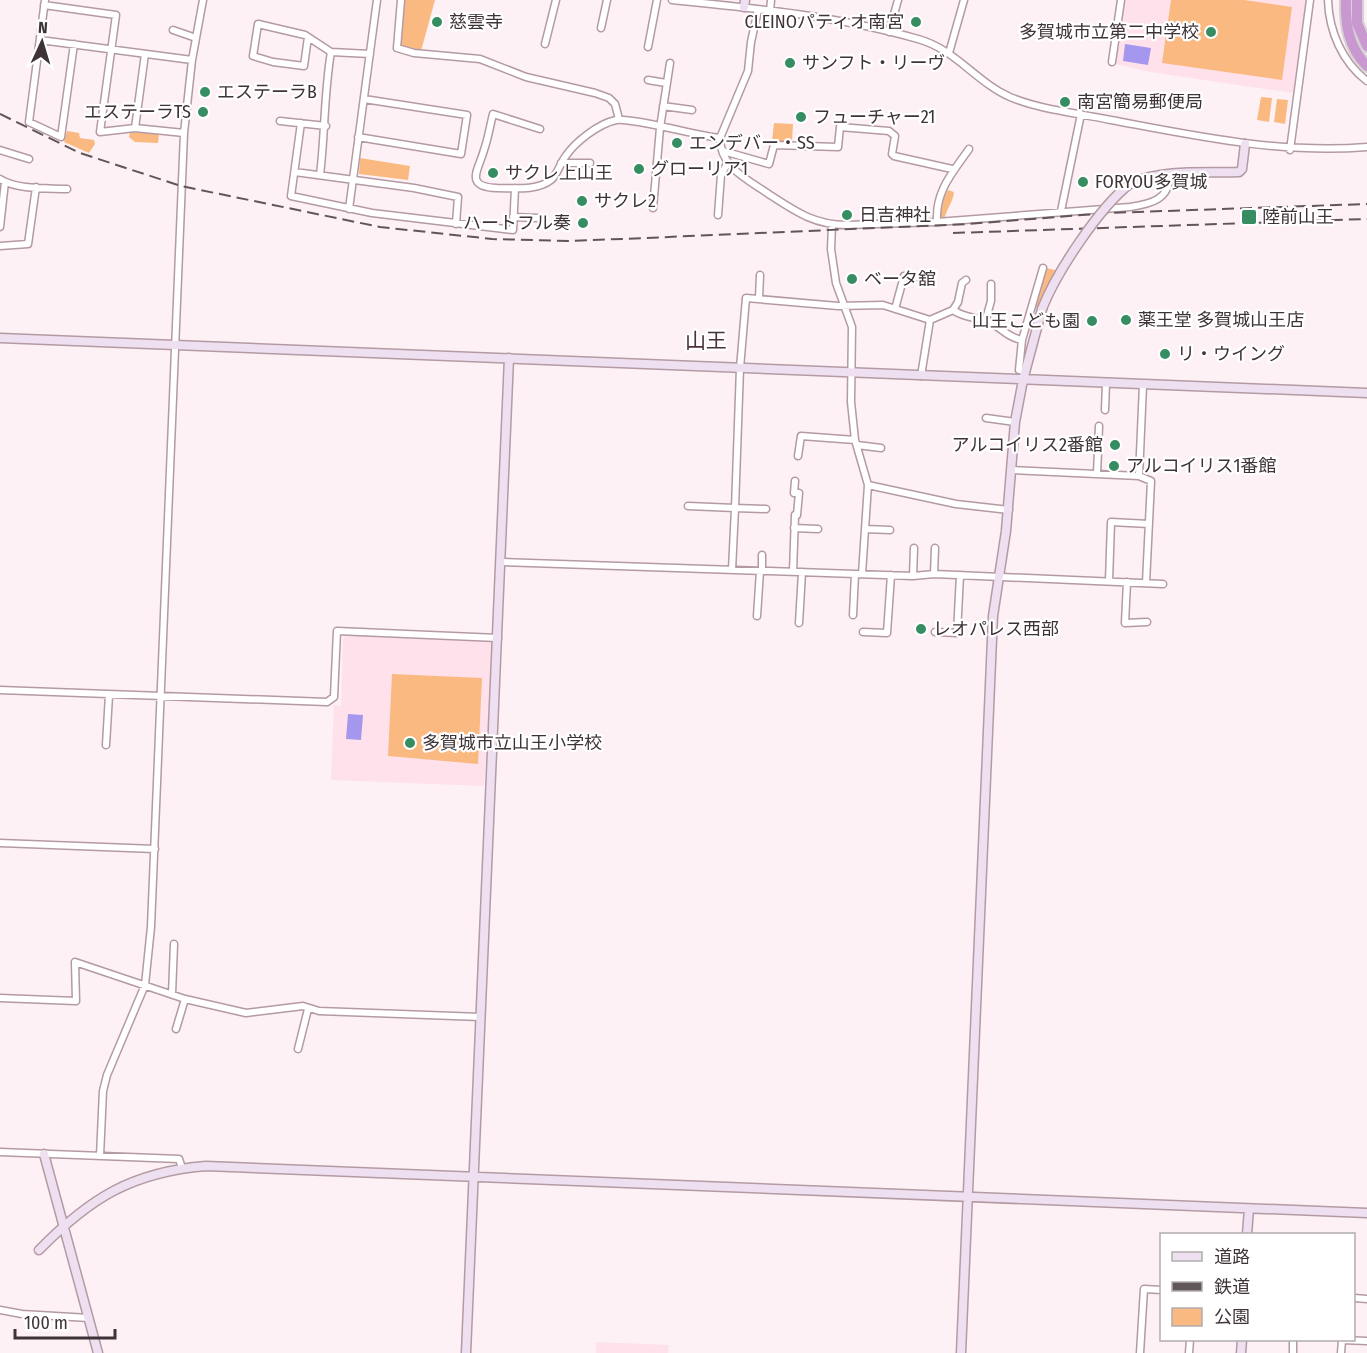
<svg xmlns="http://www.w3.org/2000/svg" width="1367" height="1353" font-family="'Fira Sans Condensed','Noto Sans JP',sans-serif">
<style>
.built{fill:#fee1eb}
.green{fill:#fbb982}
.water{fill:#a497ed}
.lines{fill:none;stroke-linecap:round;stroke-linejoin:round}
.street-casing{stroke:#b49aa3;stroke-width:9}
.secondary-casing{stroke:#b49aa3;stroke-width:11}
.highway-casing{stroke:#d5d2d3;stroke-width:14}
.street{stroke:#fff;stroke-width:6}
.secondary{stroke:#efe0f1;stroke-width:8}
.highway{stroke:#ca98d1;stroke-width:10}
.rail{stroke:#605559;stroke-width:2;stroke-dasharray:12 6;stroke-linecap:butt}
.secondary-bridge-casing{stroke:#b49aa3;stroke-width:11;stroke-linecap:butt}
.secondary-bridge{stroke:#efe0f1;stroke-width:8}
.poi-dot{fill:#368d62;stroke:#fff;stroke-width:2}
.labels{text-anchor:middle;stroke-width:4.5;stroke-linejoin:round;paint-order:stroke}
.poi-label{font-size:18px;fill:#3e3337;stroke:#fff;text-anchor:start}
.quarter-label{font-size:21px;fill:#48323a;stroke:#fff}
</style>
<rect width="100%" height="100%" fill="#fdf1f5"/>
<path class="built" d="M1125,0H1306L1293,93L1150,72L1116,64Z
M347,634L489,641L493,645L484,786L331,780L334,705L341,706L343,639Z
M596,1342L669,1345L668,1353H596Z"/>
<path class="green" d="M403,0H435L421,51L400,47Z
M1171,0H1244L1292,7L1282,80L1162,63Z
M1261,97L1272,98L1269,122L1257,120Z
M1277,99L1288,100L1285,124L1274,122Z
M774,123L793,124L792,142L772,141Z
M67,131L79,133L80,138L94,140L95,144L89,153L64,142Z
M130,132L159,134L158,143L135,142L129,137Z
M360,158L410,166L408,180L359,174Z
M948,190L954,192C953,203 946,209 945,218L940,219L944,197Z
M1046,268L1065,272L1046,309L1035,307Z
M392,674L482,678L478,764L388,756Z"/>
<path class="water" d="M1125,44L1151,48L1148,65L1123,61Z
M348,714L363,715L361,740L346,739Z"/>
<g class="lines">
<g class="street-casing">
<path id="street" d="M45,0L29,122L61,137L74,44
M401,0L397,48L414,53L480,59L526,77L595,93L609,98L615,104L619,119
M672,0C754,8 839,16 918,39C955,49 976,82 1010,97C1041,110 1078,113 1111,120C1197,136 1279,154 1367,147
M1328,0C1329,31 1342,62 1367,81
M44,5L116,15L100,132L135,128L184,133
M758,10L751,42L748,71L720,138C720,168 749,180 770,195C796,212 815,225 847,225L937,222L1130,207C1151,204 1171,199 1169,174
M770,11L771,0
M601,28L607,0
M173,30L196,38
M889,32L898,0
M308,37L304,66L273,62L253,56L258,24L305,35L331,52
M40,40L192,60
M545,44L556,0
M648,47L657,0
M949,53L964,0
M1112,62L1121,0
M648,80L666,83
M663,106L692,110
M280,121L326,126
M301,123L291,196L372,213L513,230L515,188
M135,128L145,54
M540,129L493,114C490,126 488,139 484,150C479,169 463,187 497,188C513,188 537,191 551,180C557,175 560,164 565,157C575,142 598,124 616,120C630,117 699,136 720,138
M358,137L461,154L467,115L364,99
M0,150L29,159
M1290,150L1310,0
M723,151L769,164L774,145L838,147L840,127L889,131L895,136L892,154L894,156L952,169
M561,163H590
M295,172L414,188L458,197L456,224
M320,175C325,134 324,93 331,52L370,54
M0,179C18,190 46,188 67,189
M653,208L660,128L670,63
M349,209L377,0
M1061,211L1081,114
M718,215L721,175L728,162
M513,217L538,218
M937,222C935,191 953,172 969,149
M832,225L831,249L836,283L852,327L851,402L855,440L868,485L862,574
M0,227L5,182
M0,246L28,244L36,187
M759,298L760,275
M895,309L904,276L917,277
M953,310L958,302L962,283L966,280
M985,322L991,301V284
M1022,340L1043,268
M921,376L930,320L953,310C964,318 976,317 989,322C1001,327 1006,337 1022,340L1019,370L1025,371
M1143,385L1139,476L1151,481L1146,583
M1105,410L1106,383
M986,418L1015,422
M857,445L881,448
M798,456L801,436L855,440
M1012,470L1139,476
M1097,474L1099,426
M868,485L956,504L1009,510
M688,506L735,508L740,368L746,298L838,306L883,305L930,320
M794,528L818,529
M865,529L890,530
M502,562L913,576L934,574L1163,584
M732,570L735,508L766,509
M762,571V555
M793,572L795,515H797L799,493H794L795,481
M934,574L935,548
M913,576L914,548
M1109,581L1111,522L1149,524
M1127,582L1125,623L1147,622
M853,615L855,574
M757,616L760,571
M799,623L802,572
M863,632L887,633L891,575
M935,632L957,633L960,575
M0,690L327,702L334,697L337,631L498,638
M106,745L109,695
M0,843L155,849
M172,994L174,944
M0,998L76,1001L75,962L185,999L246,1013L303,1006L319,1011L481,1017
M176,1029L185,999
M298,1049L308,1009
M0,1152L179,1159L182,1168
M100,1156L103,1091L107,1075L145,985L151,927L184,133L192,60L203,0
M1354,1298L1367,1299
M0,1310L22,1314L89,1318
M1342,1340L1367,1341
M1140,1353L1144,1289L1162,1290
M1189,1353L1190,1340
M1293,1353V1340
M1341,1353L1342,1340"/>
</g>
<g class="secondary-casing">
<path id="secondary" d="M744,7L745,0
M1131,183C1164,169 1203,173 1239,172L1242,169L1245,144
M0,338L1367,393
M44,1154L98,1353
M1247,1234L1249,1209
M39,1250C90,1198 132,1172 206,1166L1367,1213
M466,1353L509,358
M961,1353L993,616L1006,531L1015,422L1023,380L1042,309
M1241,1353L1242,1340"/>
</g>
<g class="highway-casing">
<path id="highway" d="M1346,0C1345,25 1349,48 1367,66
M1357,0V23L1367,46"/>
</g>
<use href="#street" class="street"/>
<use href="#secondary" class="secondary"/>
<use href="#highway" class="highway"/>
<path class="rail" d="M0,114L80,153L181,186L380,227L492,239L570,241L645,238L968,224L1108,213L1367,204
M953,233L1367,219"/>
<g class="secondary-bridge-casing">
<path id="secondary-bridge" d="M1042,309C1056,273 1100,206 1131,183"/>
</g>
<use href="#secondary-bridge" class="secondary-bridge"/>
</g>
<g class="poi-dot">
<circle cx="437" cy="22" r="6"/>
<circle cx="916" cy="22" r="6"/>
<circle cx="1211" cy="32" r="6"/>
<circle cx="790" cy="63" r="6"/>
<circle cx="205" cy="92" r="6"/>
<circle cx="1065" cy="102" r="6"/>
<circle cx="203" cy="112" r="6"/>
<circle cx="801" cy="117" r="6"/>
<circle cx="677" cy="143" r="6"/>
<circle cx="639" cy="169" r="6"/>
<circle cx="493" cy="173" r="6"/>
<circle cx="1083" cy="182" r="6"/>
<circle cx="582" cy="201" r="6"/>
<circle cx="847" cy="215" r="6"/>
<rect x="1241" y="209" width="16" height="16" rx="3"/>
<circle cx="583" cy="223" r="6"/>
<circle cx="852" cy="279" r="6"/>
<circle cx="1126" cy="320" r="6"/>
<circle cx="1092" cy="321" r="6"/>
<circle cx="1165" cy="354" r="6"/>
<circle cx="1115" cy="445" r="6"/>
<circle cx="1114" cy="466" r="6"/>
<circle cx="921" cy="629" r="6"/>
<circle cx="410" cy="743" r="6"/>
</g>
<g class="labels">
<g class="poi-label">
<text x="449" y="28">慈雲寺</text>
<text x="904" y="28" text-anchor="end">CLEINOパティオ南宮</text>
<text x="1199" y="38" text-anchor="end">多賀城市立第二中学校</text>
<text x="802" y="69">サンフト・リーヴ</text>
<text x="217" y="98">エステーラB</text>
<text x="1077" y="108">南宮簡易郵便局</text>
<text x="191" y="118" text-anchor="end">エステーラTS</text>
<text x="813" y="123">フューチャー21</text>
<text x="689" y="149">エンデバー・SS</text>
<text x="651" y="175">グローリア1</text>
<text x="505" y="179">サクレ上山王</text>
<text x="1095" y="188">FORYOU多賀城</text>
<text x="594" y="207">サクレ2</text>
<text x="859" y="221">日吉神社</text>
<text x="1262" y="223">陸前山王</text>
<text x="571" y="229" text-anchor="end">ハートフル奏</text>
<text x="864" y="285">ベータ舘</text>
<text x="1138" y="326">薬王堂 多賀城山王店</text>
<text x="1080" y="327" text-anchor="end">山王こども園</text>
<text x="1177" y="360">リ・ウイング</text>
<text x="1103" y="451" text-anchor="end">アルコイリス2番館</text>
<text x="1126" y="472">アルコイリス1番館</text>
<text x="933" y="635">レオパレス西部</text>
<text x="422" y="749">多賀城市立山王小学校</text>
</g>
<g class="quarter-label">
<text x="706" y="348">山王</text>
</g>
</g>
<rect x="1160" y="1233" width="195" height="108" fill="#ffffff" stroke="#b2adaf" stroke-width="1.5"/>
<rect x="1172" y="1252" width="30" height="9" fill="#efe0f1" stroke="#b2adaf" stroke-width="1.5"/>
<text x="1214" y="1263" font-size="18" fill="#3e3337">道路</text>
<rect x="1172" y="1282" width="30" height="9" fill="#605559" stroke="#b2adaf" stroke-width="1.5"/>
<text x="1214" y="1293" font-size="18" fill="#3e3337">鉄道</text>
<rect x="1172" y="1308" width="30" height="18" fill="#fbb982" stroke="#b2adaf" stroke-width="1.5"/>
<text x="1214" y="1323" font-size="18" fill="#3e3337">公園</text>
<g transform="translate(42 42) rotate(4)" stroke="#ffffff" stroke-width="4.5" paint-order="stroke">
<path d="M0-4.5L10 22L0 15L-10 22Z" fill="#3e3337"/>
<text y="-9" font-size="16" font-weight="bold" text-anchor="middle" fill="#3e3337">N</text>
</g>
<path d="M15 1329v9h100v-9" fill="none" stroke="#3e3337" stroke-width="3"/>
<text x="24" y="1329" font-size="18" fill="#3e3337" stroke="#ffffff" stroke-width="4.5" paint-order="stroke">100 m</text>
</svg>
